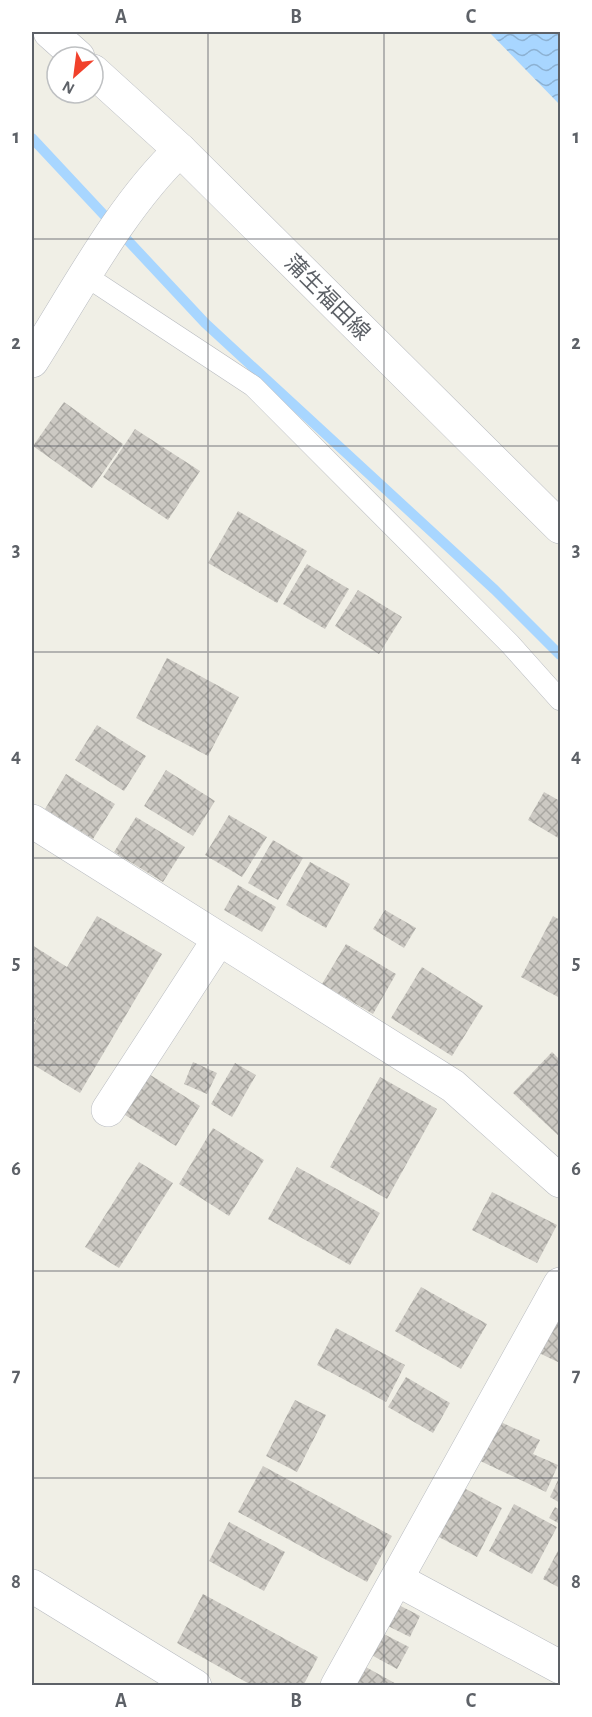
<svg xmlns="http://www.w3.org/2000/svg" width="592" height="1717" font-family="'Alegreya Sans','Noto Sans JP',sans-serif">
<style>
.water{fill:url(#water-waves)}
.lines{fill:none;stroke-linecap:round;stroke-linejoin:round}
.stream{stroke:#a8d6ff;stroke-width:10}
.building{fill:url(#building-cross-hatch)}
.service-casing{stroke:#b8bbc0;stroke-width:22}
.minor-casing{stroke:#b8bbc0;stroke-width:34}
.secondary-casing{stroke:#b9bcc2;stroke-width:34}
.service{stroke:#fff;stroke-width:21}
.minor{stroke:#fff;stroke-width:33}
.secondary{stroke:#fff;stroke-width:33}
.grid{fill:none;stroke:#5d6167;stroke-width:1.5;stroke-opacity:0.55}
.labels{text-anchor:middle;stroke-width:5;stroke-linejoin:round;paint-order:stroke}
.street-label{font-size:22px;fill:#5d6167;stroke:#fff}
.neatline{fill:none;stroke:#5d6167;stroke-width:2}
.grid-label{font-size:20px;text-anchor:middle;font-weight:bold;fill:#5d6167}
</style>
<defs>
<pattern id="water-waves" width="16" height="10" patternUnits="userSpaceOnUse" patternTransform="scale(1.5)"><rect width="16" height="10" fill="#a8d6ff"/><path d="M0 5q4-4 8 0t8 0" fill="none" stroke="#8cb1d2"/></pattern>
<pattern id="building-cross-hatch" width="8" height="8" patternUnits="userSpaceOnUse" patternTransform="scale(1.5)"><rect width="8" height="8" fill="#ccc9c3"/><path d="M0 0l8 8M0 8l8-8" fill="none" stroke="#a9a7a2"/></pattern>
</defs>
<rect width="100%" height="100%" fill="#f0efe6"/>
<path class="water" d="M489,32H560V105Z"/>
<g class="lines">
<path class="stream" d="M32,138L205,323L495,590L560,655"/>
</g>
<path class="building" d="M64,402L123,444L92,488L33,446Z
M135,429L200,471L168,520L103,477Z
M238,511L307,551L277,603L208,563Z
M307,564L349,589L325,629L283,604Z
M358,590L402,617L379,654L335,626Z
M167,658L239,697L208,756L136,718Z
M97,725L146,756L124,791L75,760Z
M166,770L215,801L193,836L144,806Z
M66,774L115,804L93,839L45,809Z
M544,792L560,801V839L528,820Z
M229,815L267,837L242,877L205,855Z
M136,817L185,847L163,882L114,852Z
M273,840L303,858L278,900L248,883Z
M310,862L350,884L326,928L286,905Z
M238,885L276,907L262,932L224,910Z
M385,910L416,928L404,948L373,929Z
M97,916L162,954L80,1093L32,1064V1028L42,1010L32,1026V945L67,967Z
M553,916L560,920V998L521,977Z
M346,944L396,974L373,1014L322,984Z
M422,967L483,1006L452,1056L391,1018Z
M552,1052L560,1060V1137L513,1093Z
M193,1062L217,1073L207,1094L184,1084Z
M235,1063L256,1075L232,1117L211,1104Z
M144,1071L200,1106L176,1146L120,1112Z
M380,1077L437,1109L387,1199L330,1167Z
M213,1128L264,1160L229,1216L179,1184Z
M139,1162L173,1183L119,1268L85,1247Z
M297,1167L380,1213L350,1265L268,1219Z
M492,1192L557,1225L537,1263L472,1230Z
M421,1287L487,1324L461,1369L395,1331Z
M560,1314V1363L539,1353Z
M336,1328L405,1365L386,1402L317,1365Z
M406,1377L450,1403L433,1433L388,1407Z
M295,1400L326,1415L297,1472L266,1456Z
M494,1419L540,1440L533,1454L558,1465L546,1492L476,1459Z
M263,1466L392,1536L367,1582L238,1512Z
M560,1476V1503L550,1497Z
M460,1486L502,1508L477,1557L435,1535Z
M514,1504L557,1527L532,1574L489,1551Z
M555,1507L560,1510V1524L549,1518Z
M229,1522L285,1552L264,1591L209,1561Z
M560,1547V1588L543,1579Z
M203,1594L318,1657L303,1686H253L177,1643Z
M395,1603L420,1616L410,1637L384,1624Z
M378,1631L409,1647L397,1669L366,1652Z
M364,1666L400,1686H353Z"/>
<g class="lines">
<g class="service-casing">
<path id="service" d="M86,276L253,386L510,644L560,700"/>
</g>
<g class="minor-casing">
<path id="minor" d="M32,361C76,292 121,206 180,150
M32,821L453,1086L560,1181
M108,1110L219,939
M398,1580L560,1667
M32,1586L195,1686
M337,1686L560,1284"/>
</g>
<g class="secondary-casing">
<path id="secondary" d="M50,32L78,57
M93,71L180,150L560,527"/>
</g>
<use href="#service" class="service"/>
<use href="#minor" class="minor"/>
<use href="#secondary" class="secondary"/>
</g>
<path class="grid" d="M208,32V1686M384,32V1686M32,239H560M32,446H560M32,652H560M32,858H560M32,1065H560M32,1271H560M32,1478H560"/>
<g class="labels">
<g class="street-label">
<text transform="translate(328 297) rotate(45)" y="8">蒲生福田線</text>
</g>
</g>
<rect width="592" height="1717" fill="none" stroke="#ffffff" stroke-width="66"/>
<g transform="translate(75 75) rotate(208)"><circle r="28" fill="#ffffff" stroke="#bec0c2" stroke-width="1.5"/>
<path d="M0-4.5L10 22L0 15L-10 22Z" fill="#f1412b"/>
<text y="-9" font-size="16" font-weight="bold" text-anchor="middle" fill="#5d6167">N</text>
</g>
<rect x="33" y="33" width="526" height="1651" class="neatline"/>
<g class="grid-label">
<text x="121" y="23">A</text>
<text x="296" y="23">B</text>
<text x="471" y="23">C</text>
<text x="16" y="143">1</text>
<text x="576" y="143">1</text>
<text x="16" y="349">2</text>
<text x="576" y="349">2</text>
<text x="16" y="556">3</text>
<text x="576" y="556">3</text>
<text x="16" y="762">4</text>
<text x="576" y="762">4</text>
<text x="16" y="969">5</text>
<text x="576" y="969">5</text>
<text x="16" y="1175">6</text>
<text x="576" y="1175">6</text>
<text x="16" y="1381">7</text>
<text x="576" y="1381">7</text>
<text x="16" y="1588">8</text>
<text x="576" y="1588">8</text>
<text x="121" y="1707">A</text>
<text x="296" y="1707">B</text>
<text x="471" y="1707">C</text>
</g>
</svg>
